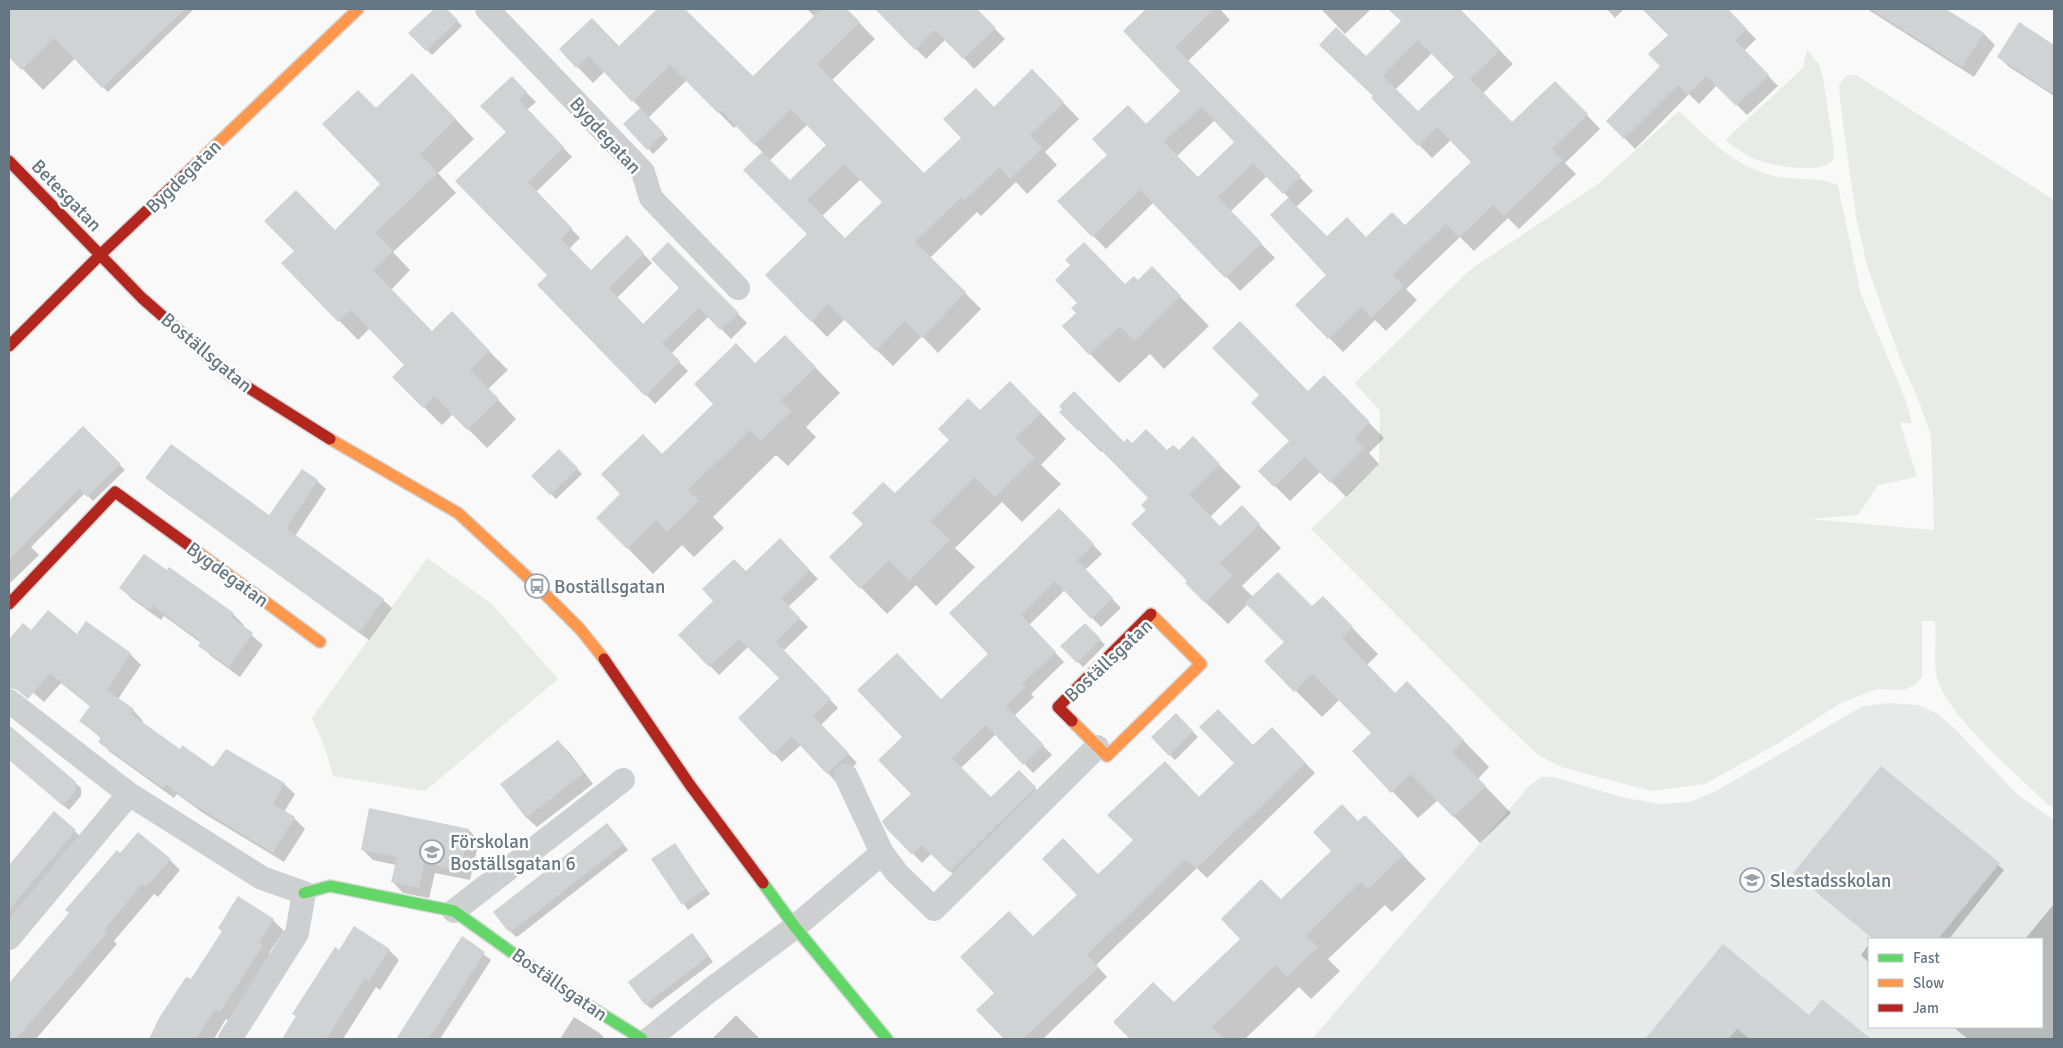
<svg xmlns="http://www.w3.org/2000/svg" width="2063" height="1048" font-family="Signika,sans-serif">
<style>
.built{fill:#e8e9e9;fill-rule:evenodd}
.green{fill:#e8ebe6}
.shadow{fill:#0003;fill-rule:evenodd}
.building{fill:#d0d2d3;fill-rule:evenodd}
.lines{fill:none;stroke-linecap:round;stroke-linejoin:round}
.fast-casing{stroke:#d5d6d7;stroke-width:14}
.slow-casing{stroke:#d5d6d7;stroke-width:14}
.jam-casing{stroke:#d5d6d7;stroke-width:14}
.street{stroke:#cecfd0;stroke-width:24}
.fast{stroke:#63d668;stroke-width:11}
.slow{stroke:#ff974d;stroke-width:11}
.jam{stroke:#b3261e;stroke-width:11}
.labels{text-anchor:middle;stroke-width:5;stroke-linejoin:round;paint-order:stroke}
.street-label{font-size:19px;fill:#657683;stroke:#fff}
.poi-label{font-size:19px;fill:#657683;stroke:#fff;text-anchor:start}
</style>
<rect width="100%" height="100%" fill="#f9f9f9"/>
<path class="built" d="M1889,703L1919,705L1938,714L1956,730L2018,795L2054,820V1039H1312L1529,786L1541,777H1554L1621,797L1660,804L1690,802L1716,791L1863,706ZM1869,939H2042V1027H1869Z"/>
<path class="green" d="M1807,50L1819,64L1824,84L1834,151C1834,152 1833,158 1833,159C1826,176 1768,165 1755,159C1744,154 1734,147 1725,140L1803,68Z
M1848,75H1856L2054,200V808L2047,804C2018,775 1947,716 1937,678C1933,660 1937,639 1935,621H1922V677L1916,684L1904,690L1877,689L1841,703L1777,744L1705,784L1651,791L1561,767L1538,755L1496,715L1311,529L1379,464L1380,411L1355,383L1358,380L1470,270L1598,184L1679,111C1709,139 1732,165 1774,176C1792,181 1824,176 1838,186L1861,294L1906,401L1912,423H1900L1917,477L1878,485L1858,515L1809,519L1934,530L1931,435L1920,404L1900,359L1867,265L1856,217L1841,108L1839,86L1843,79Z
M427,558L492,604L558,679L425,791L333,776L325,748L312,718Z"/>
<path class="shadow" d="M9,9H126L43,90L9,55Z
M146,9H194L108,92L85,68Z
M435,9H446L462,26L432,55L410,33Z
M658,9H683L753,78L815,17L807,9H846L875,39L832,80L924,175L994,108L1048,87L1079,119L1045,152L1057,165L1027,194L1016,182L981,216L977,212L930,258L981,309L938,353L922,336L893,366L845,319L827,337L767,275L809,234L745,170L763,153L737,125L734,128L687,80L648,118L668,139L653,154L625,124L641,109L605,71L593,83L560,49L620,47ZM808,124L828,145L790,182L769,161ZM861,179L883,202L845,240L822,216Z
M879,9H975L1005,39L974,69L946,39L926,59L877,10Z
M1148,9H1220L1230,20L1188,61L1313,191L1296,207L1327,238H1366L1405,227L1472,162L1451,140L1432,158L1373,98L1374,97L1366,58L1402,21L1390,9H1459L1513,64L1483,93L1512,123L1569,96L1600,129L1565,163L1576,174L1519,229L1508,218L1474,251L1460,237L1406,289L1417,300L1386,331L1375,320L1343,352L1297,305L1327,275L1272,215L1289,198L1267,176L1230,212L1275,258L1240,291L1154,202L1106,249L1059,201L1147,125L1182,91L1125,31ZM1432,53L1455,77L1418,113L1395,90ZM1215,120L1236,142L1199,179L1177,156Z
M1321,9H1371L1345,34Z
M1607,9H1624L1615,18Z
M1644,9H1703L1705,11L1706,9H1726L1756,39L1744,51L1778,86L1747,115L1717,85L1699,104L1689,94L1635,149L1608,121L1662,66L1670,35Z
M1867,9H1945L1984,34L1995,45L1974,77Z
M2020,24L2054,46V96L2009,67L1998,56Z
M512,78L536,102L527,110L572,157L536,192L580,238L569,249L591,272L627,237L652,263L617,298L644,325L681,288L668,244L747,323L731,339L709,316L671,354L688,371L655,404L539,285L548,276L507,132Z
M431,93L474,139L438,173L456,193L393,252L410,270L391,290L433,333L470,332L508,370L488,389L516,419L487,448L453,414L442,425L394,377L406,365L370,328L358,340L283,263L335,231L382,184L376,110Z
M1152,268L1209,326L1164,369L1150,354L1119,383L1063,327L1126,285L1138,281Z
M810,362L840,393L806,427L816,437L788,466L776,455L713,517L724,528L694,557L682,545L653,574L598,518L756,365Z
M1324,377L1384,438L1369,453L1379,464L1346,497L1321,471L1290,501L1260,471L1291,441L1260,395L1308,393Z
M1036,408L1066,439L1041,465L1061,484L1022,522L1002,502L955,548L975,567L936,606L916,585L887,614L831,557L980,412Z
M1061,412L1124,443L1167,452H1179L1193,438L1241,487L1210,517L1220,528L1242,507L1281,548L1242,586L1253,597L1312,608L1323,598L1378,654L1367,665L1396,694L1433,709L1489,767L1478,779L1511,813L1480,843L1438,800L1418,818L1354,751L1373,733L1340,699L1322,717L1266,661L1285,642L1248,604L1228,624L1205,602L1188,581L1147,510L1150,498L1103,450L1101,452Z
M83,428L125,470L93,501L85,493L31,547L39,555L9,584V502Z
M559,450L582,474L556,499L533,476Z
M147,478L269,517L317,481L326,489L295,536L383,600L392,608L369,640L156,486Z
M1059,510L1102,554L1085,570L1121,608L1101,627L1065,590L1029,625L1064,662L1031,694L1034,697L1014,716L1052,755L1033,773L996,734L961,768L991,799L1019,772L1044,797L959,880L932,853L922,863L886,826L913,794L941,701L990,654Z
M780,540L818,579L788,607L808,627L783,651L838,708L821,725L857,763L836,782L801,745L782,762L740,718L780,678L749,646L719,675L680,635Z
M121,588L233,614L244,625L242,627L263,645L240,677L211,656L200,645L201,643L164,616L161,620L132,599Z
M48,612L77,635L86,622L130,654L141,665L118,699L133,710L143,721L142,723L180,750L213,769L226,750L284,784L295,794L284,812L294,818L305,829L284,862L203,813L177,794L174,798L110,752L100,741L102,739L81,721L91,707L61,683L44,702L9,672V658Z
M1085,624L1105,645L1083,667L1062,646Z
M1176,715L1198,737L1175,760L1152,737Z
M9,726L81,788V796L69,810L9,759Z
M1272,729L1315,773L1207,878L1197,868L1096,965L1107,977L1043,1039H1005L978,1010L996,993L1033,938L1098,876L1199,799Z
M558,741L569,752L593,784L537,827L526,817Z
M1881,767L2004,870L1949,939H1873Z
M54,813L80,836L9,920V867Z
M469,830L479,841L470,880L435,873L429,898L403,893L393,882L396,865L373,860L362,849Z
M612,830L628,850L517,937L514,935L508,929Z
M1388,840L1426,879L1392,912L1385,905L1328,959L1340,971L1311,999L1299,987L1245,1039H1131L1115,1022L1174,1004L1332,851Z
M675,845L710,894L688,910L653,860Z
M170,860L180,870L158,897L154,894L114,941L117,944L36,1039H13L9,1035V985L70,913Z
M2054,904V1039H1968L1953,1027H2042V939H2025Z
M273,920L284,931L269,953L273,956L231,1022L226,1019L214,1039H150L161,1019L191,981Z
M462,938L491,960L440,1039H398Z
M697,940L713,962L651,1009L646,1004Z
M1869,944V963L1861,955Z
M1723,946L1810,1017L1866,1038L1865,1039H1647Z
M389,950L399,960L380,990L376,987L343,1039H283L297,1017L294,1014L340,951Z
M736,1015L760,1039H712Z
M574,1017L598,1032L604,1037L602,1039H560Z"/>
<path class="building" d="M9,9H185L102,88L54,38L21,70L9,57Z
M434,9H447L458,20L426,51L408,33Z
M657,9H685L753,76L821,9H847L860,22L817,64L924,173L961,138L943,119L976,88L994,107L1032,69L1064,102L1030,135L1042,148L1010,179L999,167L964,201L961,197L915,242L966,292L922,338L905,321L876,351L828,304L811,322L765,275L807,234L743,170L762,152L790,180L826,145L791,109L754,145L721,110L718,113L670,65L632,102L589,56L576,68L559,49L592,18L619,46ZM844,164L882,202L845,238L807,200Z
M875,9H977L996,28L963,59L935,30L915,50Z
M1146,9H1214L1175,47L1301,176L1283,194L1253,163L1218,197L1262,243L1225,278L1140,190L1092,237L1057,201L1107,155L1092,139L1128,105L1146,124L1180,91L1123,31ZM1201,107L1234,142L1198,177L1164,142Z
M1388,9H1460L1500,50L1470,79L1512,122L1555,81L1588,114L1552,149L1563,160L1504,216L1493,205L1459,238L1446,224L1393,275L1404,286L1371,318L1361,307L1328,339L1295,305L1326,275L1270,215L1288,198L1327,236L1347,217L1366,237L1392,212L1405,225L1471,162L1437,127L1418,146L1371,98L1373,96L1319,45L1336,27L1366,56L1401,21ZM1418,40L1454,77L1418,111L1383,76Z
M1642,9H1728L1747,29L1735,40L1769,75L1736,106L1706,76L1688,95L1678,85L1624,139L1606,121L1660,66L1648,54L1668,35Z
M1871,9H1946L1984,33L1962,67Z
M2019,22L2054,45V94L1997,57Z
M412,73L456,119L420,154L438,173L375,233L393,251L373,270L432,331L452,311L490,351L470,370L499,399L467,430L434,396L423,408L392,377L404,365L351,310L338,322L281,263L294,251L264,221L296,190L335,230L380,184L322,124L358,90L376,108Z
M512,76L527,92L519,100L564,147L528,182L572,228L561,239L591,270L627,235L644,253L609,288L643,324L679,288L651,259L668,242L739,313L720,330L699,308L662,343L680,361L645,396L537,285L547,275L455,181L506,132L480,106Z
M640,108L664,133L647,150L623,124Z
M1084,242L1125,284L1134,276L1138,280L1152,266L1181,296L1134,341L1120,326L1089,355L1062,326L1076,313L1071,308L1077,303L1055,280L1070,265L1065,260Z
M1240,321L1308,391L1324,375L1370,422L1355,438L1365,448L1330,483L1305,457L1274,487L1258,471L1289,441L1251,403L1259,395L1212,348Z
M785,335L816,367L781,400L792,411L761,441L750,430L688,490L699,501L667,532L656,520L627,549L596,518L620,494L601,474L643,434L662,454L713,404L694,384L736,343L755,363Z
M1010,381L1041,413L1015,438L1035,458L995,497L975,477L930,521L950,540L909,581L889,560L860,589L829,557L863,524L852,513L883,482L895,493L949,440L938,429L968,398L980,410Z
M1074,391L1124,442L1127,438L1132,443L1146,429L1167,450L1173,445L1179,450L1193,436L1220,464L1189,494L1220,526L1242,505L1260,524L1220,563L1233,576L1205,603L1185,583L1187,581L1131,524L1146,510L1141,505L1148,498L1080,429L1078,431L1059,412L1062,410L1059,406Z
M83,426L121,464L87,497L79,489L9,560V500Z
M171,444L269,515L302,469L318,480L286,528L384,599L359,633L145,478Z
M559,449L578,468L550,495L531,476Z
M1059,508L1094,544L1077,560L1113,598L1091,619L1055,581L1021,615L1056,652L1022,684L1026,687L1006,706L1044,745L1023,765L986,725L952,758L991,797L1019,770L1036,787L949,872L922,845L912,855L885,827L882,821L911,794L878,760L902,737L857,690L897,653L941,699L988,654L949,613Z
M780,538L810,570L781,598L800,618L776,642L831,699L813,716L849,753L827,774L792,737L773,755L738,718L779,678L739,639L709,667L678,635L713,601L702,589L734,559L746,571Z
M144,554L167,570L169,567L234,613L231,617L253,633L229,667L198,646L201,641L153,606L150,610L119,588Z
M1278,572L1312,606L1323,596L1353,627L1342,638L1395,693L1407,681L1464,740L1452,752L1486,786L1453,817L1411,774L1391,793L1352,751L1371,733L1313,674L1294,692L1264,661L1284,642L1245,603Z
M48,610L77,634L86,621L131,653L107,690L134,709L131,714L180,749L182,745L213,767L226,749L285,783L273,804L295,817L273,853L191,803L166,785L163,788L98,742L101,737L79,721L90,706L50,673L28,699L17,690L9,688V639L23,623L31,630Z
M1085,623L1101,639L1077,663L1060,646Z
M1218,709L1253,745L1272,727L1306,763L1196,869L1186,859L1087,955L1099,967L1023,1039H1004L976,1010L994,993L960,957L1009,911L1033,936L1077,895L1042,859L1063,838L1098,874L1116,857L1133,840L1107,815L1165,761L1199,797L1234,763L1199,727Z
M1176,713L1193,731L1169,756L1151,737Z
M9,725L76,782V790L63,806L9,760Z
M558,740L584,773L526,818L500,784Z
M1881,766L2000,863L1938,939H1873L1793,873Z
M1342,804L1358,821L1365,815L1404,855L1368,889L1361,882L1306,935L1318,947L1287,977L1276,965L1212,1027L1224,1039H1130L1113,1022L1153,982L1174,1002L1240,939L1221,919L1261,879L1281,899L1331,851L1313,832Z
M369,808L469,829L460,871L424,863L419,888L391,882L397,857L361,850Z
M54,811L76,830L9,910V865Z
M607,823L624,844L511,932L507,930L493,912Z
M138,832L171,859L146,887L142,884L104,930L107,933L16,1039H9V983L69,913L65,910L117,850L120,853Z
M675,843L706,889L682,905L651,859Z
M238,896L274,919L259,942L263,945L220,1012L215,1009L196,1039H149L159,1018L186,977L191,979L222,931L218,928Z
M354,926L390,949L369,981L365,978L326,1039H282L296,1016L292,1014L335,947L339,950Z
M692,933L709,956L645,1005L628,982Z
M462,936L485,952L429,1039H396Z
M1723,944L1809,1015L1822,999L1871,1039H1750L1737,1029L1728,1039H1645Z"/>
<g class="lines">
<g class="fast-casing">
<path id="fast" d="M763,883L795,927L887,1039
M304,893L330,886L454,911L570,994L642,1039"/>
</g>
<g class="slow-casing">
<path id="slow" d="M196,164L358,9
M330,439L458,513L537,586L580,629L604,659
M191,547L320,642
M1072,721L1107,756L1201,664L1151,614"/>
</g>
<g class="jam-casing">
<path id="jam" d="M9,161L142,298L233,378L330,439
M9,346L100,255L196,164
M9,604L115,492L191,547
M604,659L690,785L763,883
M1072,721L1058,707L1151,614"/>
</g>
<path class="street" d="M487,9L643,172L651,198L738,288
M9,701L129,794L262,878L304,893L297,933L230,1039
M846,776L882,853
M454,911L623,780
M9,938L129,794
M649,1039L709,991L795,927L882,853L897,873L934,909L1097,747"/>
<use href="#fast" class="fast"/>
<use href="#slow" class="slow"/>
<use href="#jam" class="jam"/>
</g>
<defs>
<g id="bus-ring" transform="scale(1.25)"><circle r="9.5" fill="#fff" stroke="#99a4ac" stroke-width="1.5"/><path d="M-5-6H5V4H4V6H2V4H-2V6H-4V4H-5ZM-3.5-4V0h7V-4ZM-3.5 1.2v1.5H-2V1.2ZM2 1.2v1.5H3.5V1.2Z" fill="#99a4ac"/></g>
<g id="school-ring" transform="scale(1.25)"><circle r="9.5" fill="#fff" stroke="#99a4ac" stroke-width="1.5"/><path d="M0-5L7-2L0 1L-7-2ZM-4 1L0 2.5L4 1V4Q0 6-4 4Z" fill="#99a4ac"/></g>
</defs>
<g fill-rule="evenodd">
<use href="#bus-ring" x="537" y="586"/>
<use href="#school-ring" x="432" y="852"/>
<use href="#school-ring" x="1752" y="880"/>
</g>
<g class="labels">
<g class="street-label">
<text transform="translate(606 135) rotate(48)" y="7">Bygdegatan</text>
<text transform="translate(183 176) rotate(-44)" y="7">Bygdegatan</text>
<text transform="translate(67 195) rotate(46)" y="7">Betesgatan</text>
<text transform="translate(207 352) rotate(40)" y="7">Boställsgatan</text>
<text transform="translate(228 574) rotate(36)" y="7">Bygdegatan</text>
<text transform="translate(1108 660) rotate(-43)" y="7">Boställsgatan</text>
<text transform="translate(560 984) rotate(35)" y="7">Boställsgatan</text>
</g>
<g class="poi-label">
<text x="554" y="593">Boställsgatan</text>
<text x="450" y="848">Förskolan<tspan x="450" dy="22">Boställsgatan 6</tspan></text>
<text x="1770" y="887">Slestadsskolan</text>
</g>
</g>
<rect width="2063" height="1048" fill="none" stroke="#657683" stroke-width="20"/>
<rect x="1868" y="938" width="175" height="90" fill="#ffffff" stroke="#c1c8cd"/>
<rect x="1878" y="954" width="25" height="8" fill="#63d668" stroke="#c1c8cd"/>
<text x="1913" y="963" font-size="15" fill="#657683">Fast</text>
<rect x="1878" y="979" width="25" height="8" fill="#ff974d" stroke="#c1c8cd"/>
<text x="1913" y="988" font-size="15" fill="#657683">Slow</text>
<rect x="1878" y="1004" width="25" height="8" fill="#b3261e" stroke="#c1c8cd"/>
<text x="1913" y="1013" font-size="15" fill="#657683">Jam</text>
</svg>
